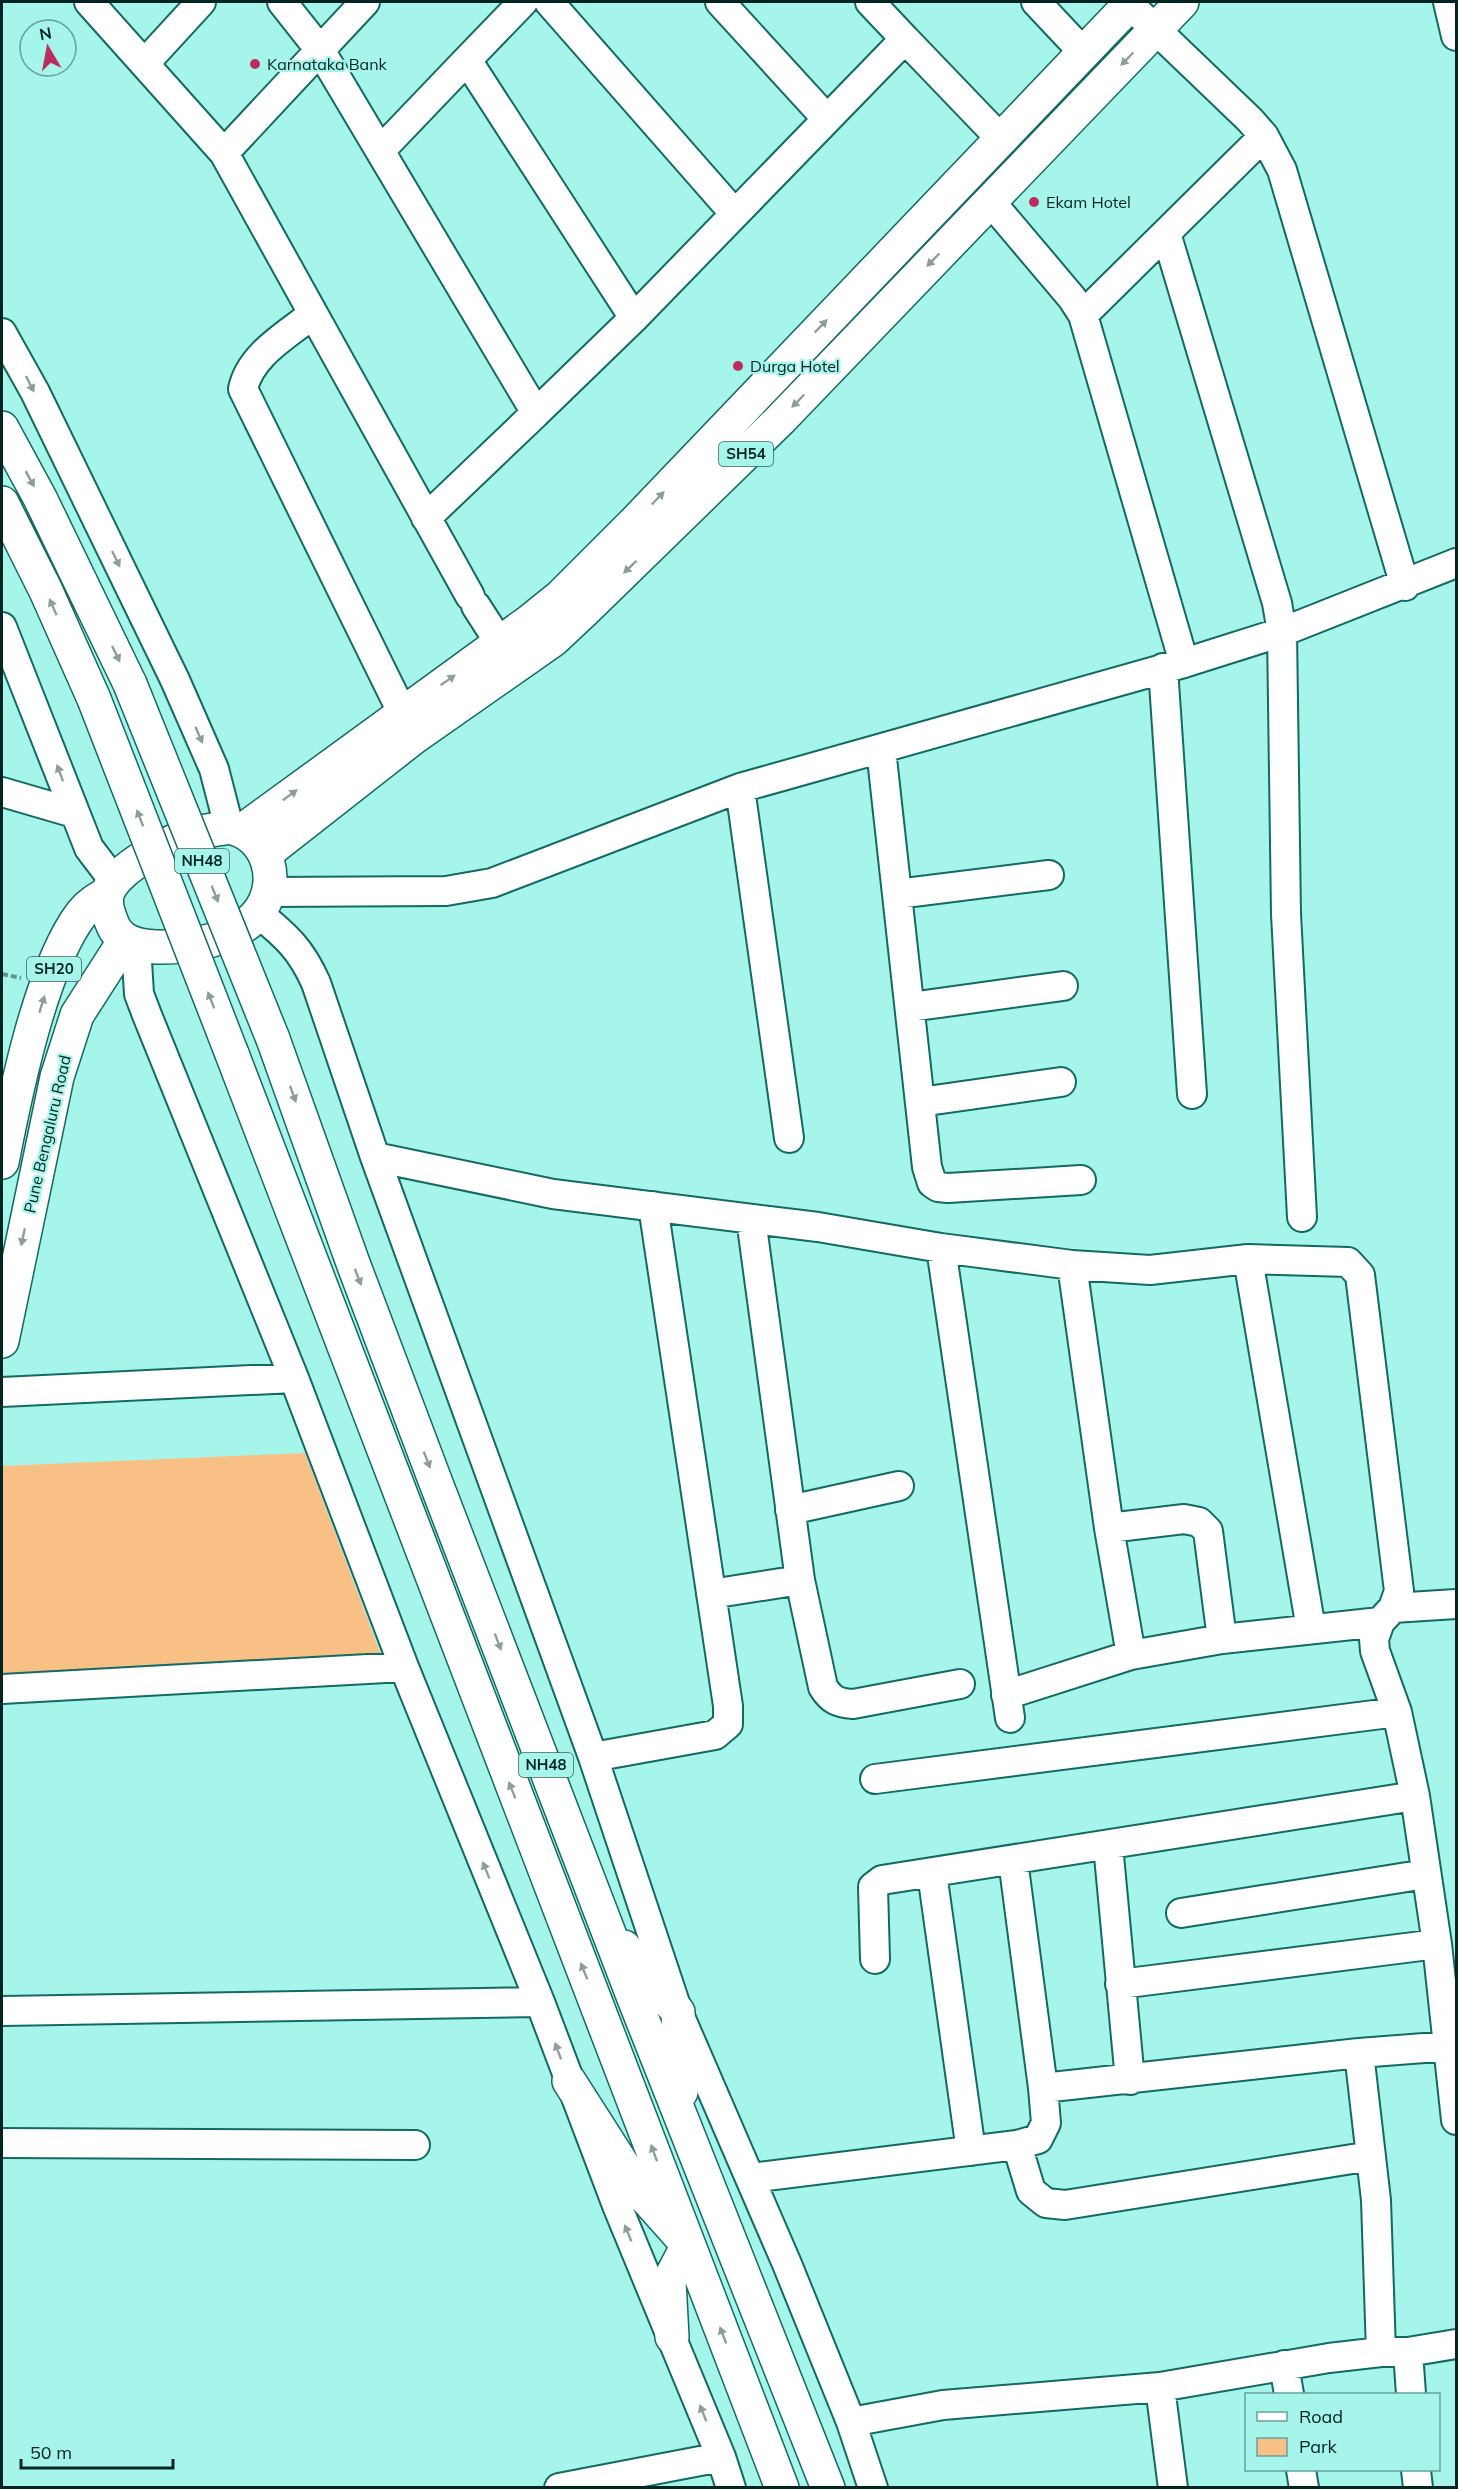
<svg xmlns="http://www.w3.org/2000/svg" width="1458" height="2489" font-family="Mulish,sans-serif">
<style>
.green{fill:#f9c086}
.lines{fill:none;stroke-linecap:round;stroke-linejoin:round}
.minor-casing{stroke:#126a63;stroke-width:32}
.major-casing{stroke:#126a63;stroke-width:36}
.highway-casing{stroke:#126a63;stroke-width:36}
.path{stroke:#5b958e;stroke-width:4;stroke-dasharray:6 3;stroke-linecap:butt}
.minor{stroke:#fff;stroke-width:28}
.major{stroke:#fff;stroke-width:33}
.highway{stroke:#fff;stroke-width:33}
.highway-bridge-casing{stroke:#126a63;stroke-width:36;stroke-linecap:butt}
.highway-bridge{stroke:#fff;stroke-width:33}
.oneway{fill:#8e9d9c}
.poi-dot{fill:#bb2d5d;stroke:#a6f5eb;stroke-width:2}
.labels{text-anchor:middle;stroke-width:4.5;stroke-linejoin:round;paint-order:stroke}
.shield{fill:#a6f5eb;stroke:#34635e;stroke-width:1.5}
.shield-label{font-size:15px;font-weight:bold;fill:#032522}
.poi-label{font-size:16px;fill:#032522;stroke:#a6f5eb;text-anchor:start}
.street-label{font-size:16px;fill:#032522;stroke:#a6f5eb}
</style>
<rect width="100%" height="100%" fill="#a6f5eb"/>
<path class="green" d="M305,1453L384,1663L2,1682V1466Z"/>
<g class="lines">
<g class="minor-casing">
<path id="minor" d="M89,2L224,153
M282,2L320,50L536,413L426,518
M365,2L224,153L470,596
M549,2L735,214
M720,2L827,119
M870,2L905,39
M1036,2L1083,52
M1448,2L1456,36
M1129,4L1250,120L1264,136L1282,170L1405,586
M467,60L523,2
M145,63L201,2
M380,151L467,60L634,318L536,413
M990,201L1072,298L1083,315L1184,663
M1166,233L1277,603L1282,632L1286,914L1302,1217
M313,314C287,335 250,355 243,389L402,712
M1083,315L1264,136
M634,318L905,39L1000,138
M2,333L35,392L175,680L214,769L229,827
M476,606L512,662
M2,627L89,848L114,881
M1163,668L1192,1094
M881,749L927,1167L932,1183L938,1187L948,1188L1081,1180
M740,788L789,1138
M2,792L74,813
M268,892L446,891L492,883L740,788L1184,663L1282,632L1456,563
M897,894L1049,875
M258,913C286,936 301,949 316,983L375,1157L593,1757L678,2012L787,2264L851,2422L873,2488
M136,945L139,994L147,1015L294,1378L404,1667L540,2002L618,2208L721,2457L731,2488
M910,1007L1063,986
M920,1102L1061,1082
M375,1157L553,1194L818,1227L941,1248L1072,1265L1150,1270L1248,1259L1348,1262L1360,1275L1399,1591L1393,1608L1380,1622L1374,1639L1375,1651L1397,1712L1415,1796L1437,1944L1456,2120
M751,1219L800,1580L823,1687C831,1700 838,1703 853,1704L960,1684
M941,1248L1010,1718
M1248,1259L1311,1629
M1072,1265L1109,1528L1131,1655
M2,1392L294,1378
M790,1510L899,1486
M1109,1528L1184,1519L1199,1522L1208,1531L1222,1639
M711,1594L800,1580
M1393,1608L1456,1604
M2,1689L404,1667
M1006,1695L1131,1655L1222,1639L1380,1622
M593,1757L715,1735L728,1724V1706L653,1206
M875,1779L1397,1712
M1108,1845L1130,2080
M932,1873L971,2151
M1181,1913L1426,1874
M875,1959L873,1887L882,1880L1415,1796
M1120,1984L1437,1944
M2,2011L540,2002
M1359,2053L1376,2200L1381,2352
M1043,2088L1359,2053L1450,2046
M2,2143L415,2145
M1017,2145L1031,2191L1046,2203L1065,2205L1371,2156
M751,2178L1017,2145L1038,2139L1046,2123L1043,2088L1013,1860
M1408,2352L1411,2394
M1284,2365L1289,2394
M1160,2387L1173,2488
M851,2422L943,2405L1160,2387L1329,2358L1381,2352H1408L1456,2344
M1301,2470L1304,2488
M1416,2470L1418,2488
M559,2488L721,2457"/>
</g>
<g class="major-casing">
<path id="major" d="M229,827C269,835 282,883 258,913C237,940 187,948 156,947C137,946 119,942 112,923C108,913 104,902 108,892C117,867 173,839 197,833C208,830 219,829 229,827Z
M243,830L530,621L561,596L635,522L1132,2
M265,854L413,738L553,640L585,610L781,419L1182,2
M2,1162C15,1095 41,966 82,913C89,904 98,899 107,894
M2,1341L57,1077L77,1015L125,940"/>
</g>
<g class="highway-casing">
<path id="highway" d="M2,428L40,498L130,684
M2,503L46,591L94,699
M273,1039L353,1263L436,1483L635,2001L828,2488
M232,1054C414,1533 597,2011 782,2488
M624,1947L678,2012L681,2092
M569,2081L638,2189L688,2245L669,2281L672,2337"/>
</g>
<path class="path" d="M2,974L21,978"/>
<use href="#minor" class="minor"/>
<use href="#major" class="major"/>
<use href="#highway" class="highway"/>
<g class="highway-bridge-casing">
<path id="highway-bridge" d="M130,684L273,1039
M94,699L232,1054"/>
</g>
<use href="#highway-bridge" class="highway-bridge"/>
</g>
<defs><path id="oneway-solid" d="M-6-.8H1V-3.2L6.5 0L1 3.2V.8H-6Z" transform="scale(1.5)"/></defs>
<g class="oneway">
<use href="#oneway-solid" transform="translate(1127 59) rotate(134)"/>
<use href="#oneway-solid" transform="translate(933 260) rotate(134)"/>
<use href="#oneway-solid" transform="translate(821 326) rotate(-46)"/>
<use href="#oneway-solid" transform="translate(30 384) rotate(63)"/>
<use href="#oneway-solid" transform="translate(798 401) rotate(134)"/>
<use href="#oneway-solid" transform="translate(30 479) rotate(61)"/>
<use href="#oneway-solid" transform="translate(658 498) rotate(-46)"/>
<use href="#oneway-solid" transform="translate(116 559) rotate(64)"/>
<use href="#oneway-solid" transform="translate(630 567) rotate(136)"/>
<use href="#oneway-solid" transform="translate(53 607) rotate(-114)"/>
<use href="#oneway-solid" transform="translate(116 654) rotate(64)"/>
<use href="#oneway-solid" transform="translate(448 680) rotate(-35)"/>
<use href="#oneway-solid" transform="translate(199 735) rotate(66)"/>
<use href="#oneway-solid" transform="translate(60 773) rotate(-110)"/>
<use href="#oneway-solid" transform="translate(290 795) rotate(-36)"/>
<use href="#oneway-solid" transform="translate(140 818) rotate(-111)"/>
<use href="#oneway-solid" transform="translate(215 894) rotate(68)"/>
<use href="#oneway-solid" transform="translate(211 1000) rotate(-111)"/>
<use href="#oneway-solid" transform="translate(42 1004) rotate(-73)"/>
<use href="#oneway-solid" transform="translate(293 1094) rotate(70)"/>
<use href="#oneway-solid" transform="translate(23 1237) rotate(102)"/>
<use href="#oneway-solid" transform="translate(358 1277) rotate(69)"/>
<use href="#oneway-solid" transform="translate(427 1460) rotate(69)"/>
<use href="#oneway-solid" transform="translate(498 1642) rotate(69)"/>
<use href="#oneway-solid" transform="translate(512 1790) rotate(-112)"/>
<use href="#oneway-solid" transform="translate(486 1870) rotate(-112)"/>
<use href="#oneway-solid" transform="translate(584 1971) rotate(-112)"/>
<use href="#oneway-solid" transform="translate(558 2051) rotate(-110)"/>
<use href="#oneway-solid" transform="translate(654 2153) rotate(-110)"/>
<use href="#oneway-solid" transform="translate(628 2233) rotate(-112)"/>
<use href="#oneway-solid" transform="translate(723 2335) rotate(-111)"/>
<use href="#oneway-solid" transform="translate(703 2413) rotate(-112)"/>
</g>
<g class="poi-dot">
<circle cx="255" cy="64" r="6"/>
<circle cx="1034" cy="202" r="6"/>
<circle cx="738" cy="366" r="6"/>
</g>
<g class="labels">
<g class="shield">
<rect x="719" y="442" width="54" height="24" rx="4.5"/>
<rect x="175" y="849" width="54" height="24" rx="4.5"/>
<rect x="27" y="957" width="54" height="24" rx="4.5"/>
<rect x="519" y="1753" width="54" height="24" rx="4.5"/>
</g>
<g class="shield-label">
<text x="746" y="459">SH54</text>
<text x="202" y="866">NH48</text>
<text x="54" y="974">SH20</text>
<text x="546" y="1770">NH48</text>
</g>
<g class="poi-label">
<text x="267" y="70">Karnataka Bank</text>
<text x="1046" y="208">Ekam Hotel</text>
<text x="750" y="372">Durga Hotel</text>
</g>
<g class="street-label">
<text transform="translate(47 1134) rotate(-77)" y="6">Pune Bengaluru Road</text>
</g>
</g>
<rect width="1458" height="2489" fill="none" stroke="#032522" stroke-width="6"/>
<rect x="1245" y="2393" width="195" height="78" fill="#a6f5eb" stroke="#65a29b" stroke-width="1.5"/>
<rect x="1257" y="2412" width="30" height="9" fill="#ffffff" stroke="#65a29b" stroke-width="1.5"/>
<text x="1299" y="2423" font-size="18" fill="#032522">Road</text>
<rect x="1257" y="2438" width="30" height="18" fill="#f9c086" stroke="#65a29b" stroke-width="1.5"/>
<text x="1299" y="2453" font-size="18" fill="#032522">Park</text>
<g transform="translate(48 48) rotate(350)"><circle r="28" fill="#a6f5eb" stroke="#65a29b" stroke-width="1.5"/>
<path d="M0-4.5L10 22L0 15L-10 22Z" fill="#bb2d5d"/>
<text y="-9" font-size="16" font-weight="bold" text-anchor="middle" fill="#032522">N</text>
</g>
<path d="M21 2459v9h152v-9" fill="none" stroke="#032522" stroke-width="3"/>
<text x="30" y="2459" font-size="18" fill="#032522" stroke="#a6f5eb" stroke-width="4.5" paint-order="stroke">50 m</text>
</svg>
